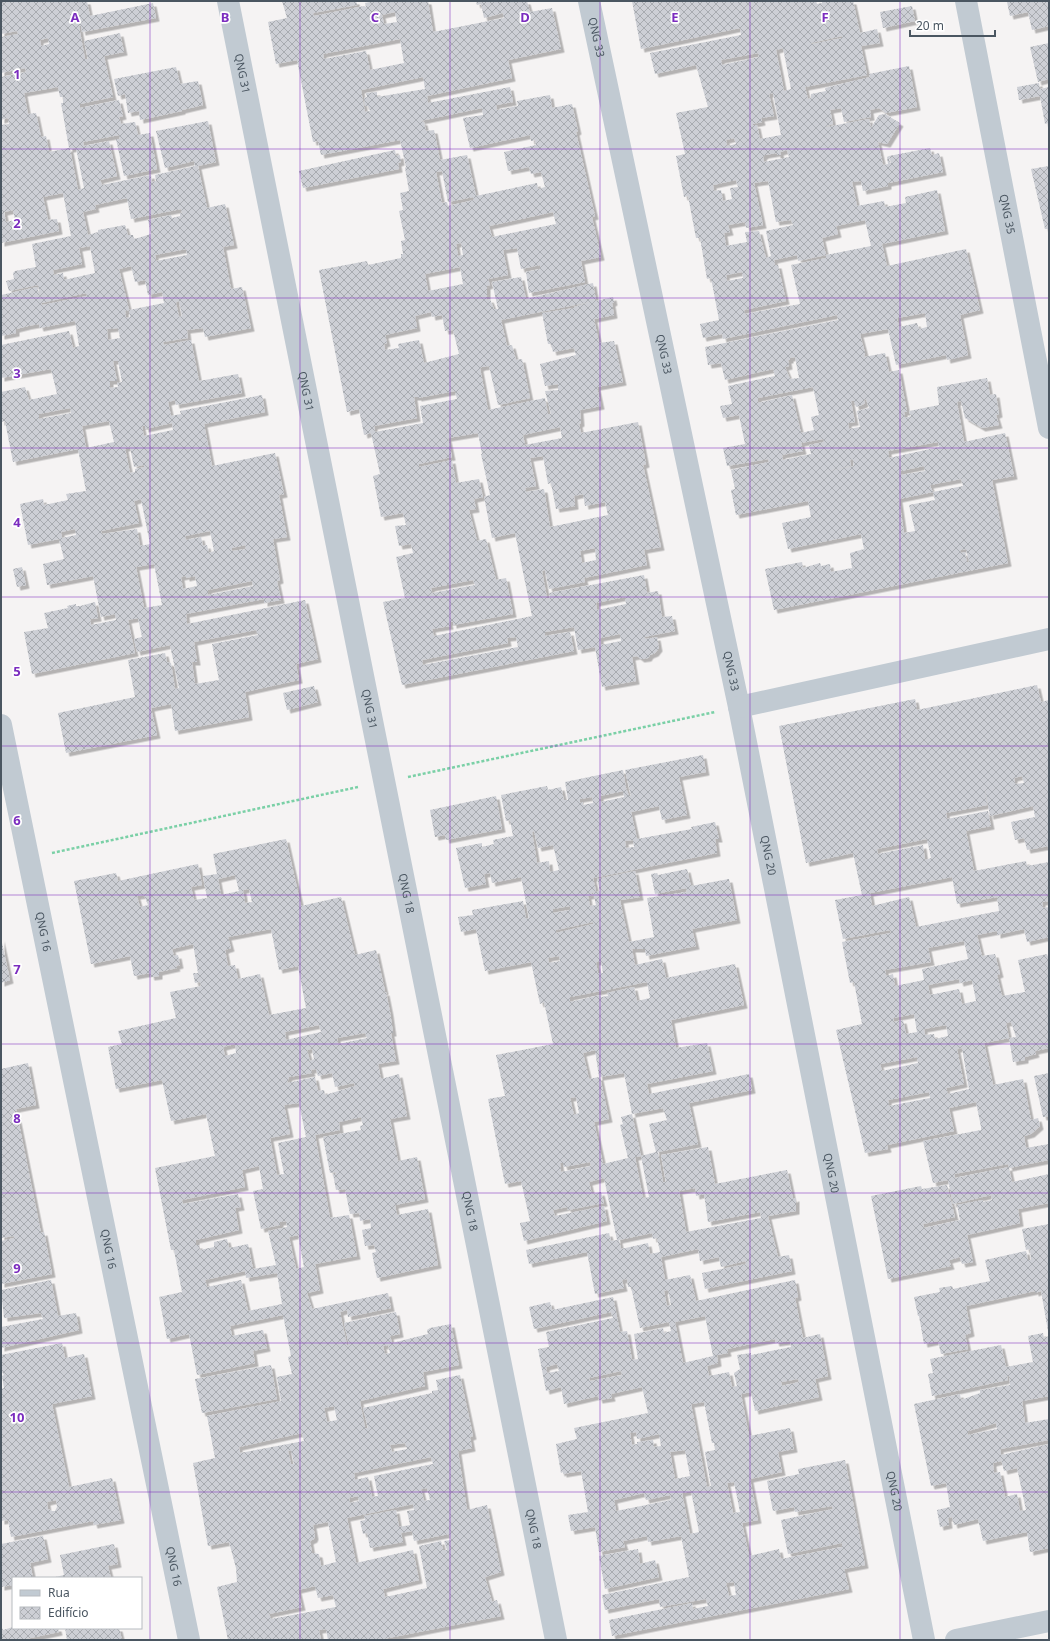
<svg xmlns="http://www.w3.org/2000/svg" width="1050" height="1641" font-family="'Noto Sans',sans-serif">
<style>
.building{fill:url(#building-cross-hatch);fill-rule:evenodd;filter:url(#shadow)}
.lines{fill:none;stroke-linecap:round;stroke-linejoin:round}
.path{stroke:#7ad0a6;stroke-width:2.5;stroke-dasharray:3 2;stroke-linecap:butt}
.minor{stroke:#c1cad2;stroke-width:22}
.grid{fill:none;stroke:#7b2cbf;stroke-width:1;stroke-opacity:0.55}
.labels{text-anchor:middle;stroke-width:3.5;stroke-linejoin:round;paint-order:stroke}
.street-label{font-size:11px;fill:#4a5661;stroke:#fff}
.grid-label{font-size:13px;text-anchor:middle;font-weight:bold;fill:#7b2cbf;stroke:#fff;stroke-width:3.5;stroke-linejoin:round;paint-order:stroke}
</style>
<defs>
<pattern id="building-cross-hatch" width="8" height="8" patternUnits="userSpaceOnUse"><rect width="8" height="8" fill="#cdcfd5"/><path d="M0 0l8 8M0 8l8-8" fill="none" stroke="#a8abb0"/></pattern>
<filter id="shadow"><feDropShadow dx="3.5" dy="3.5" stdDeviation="0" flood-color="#0004"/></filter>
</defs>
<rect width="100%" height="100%" fill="#f5f3f3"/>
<path class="building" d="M1,1H87L90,16L153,3L156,18L82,32L81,26H79L85,59H88L84,41L120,33L124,52L104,56L113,97L80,104V108L119,100L123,116L119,117L121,124L135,122L138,135L150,133L157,169L124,176L116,139H120L119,135L83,142L84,146L109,141L117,176L100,180L102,185L151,175L152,182L156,181L155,175L195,166L194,161L165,168L156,131L208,121L216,162L198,166L207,208L225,204L234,245L223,247L231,289L242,287L251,328L205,337L203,328L187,330L188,338L163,342L164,345L191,340L199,381L238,374L242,393L176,405L175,400L168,402L171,416L181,414L180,411L262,395L265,412L204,424L212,466L275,453L284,494L279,495L287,537L273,539L280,580L277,581L281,600L264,603V599L186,614L187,624L305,600L318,659L296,664L299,680L245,692L249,717L175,731L171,704L151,708L157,735L66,753L58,713L135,697L128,660L165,653L167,662L171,663L175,689L179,688L170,645L137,652L134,639L142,637L138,618L128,620L135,653L32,674L24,632L48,628L44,613L68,608L67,606L76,604V606H80L95,602L98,618L90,619L91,625L116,620L115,614L101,617L93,576L47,585L43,564L64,559L59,539L28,545L20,504L43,499L44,505L68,500L66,494L86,491L78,449L13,462L5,421L1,422V392L25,387L29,400L57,394L51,369L1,378V345L69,331L73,348L79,346L75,321L40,328L39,324L28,326L16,329V333L1,336V295L37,287L41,300L38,285L9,291L6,281L14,279L13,273L15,271L36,267L32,244L71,236L63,193L43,197L48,220L57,219L59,231L1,243V125L9,124L8,118L1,120V77L26,72L25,68L1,73V37L18,34L17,31L1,34ZM48,38L49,44L41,46L40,40ZM58,87L60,97H63V103H61L69,148L49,152L46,136L41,137L36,113L28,114L24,93ZM76,148L84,188L78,190L70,149ZM127,198L131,219L181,209L182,213H180V216L172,218L171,215L148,220L151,234L138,238L134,239L133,235H128L125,225L98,230V232L88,235L83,212L96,209L95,205ZM13,210L15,220L6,222L4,212ZM90,246L95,273L64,280L63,273L54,275L53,270L82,264L79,248ZM186,249L187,255L156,261L155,255ZM131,266L135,282L145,280L148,295L162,292L164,303L129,310L130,317L126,318L125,311L129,310L119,269ZM86,293L87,296L42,305L41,303ZM179,301L182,316L179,317L176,302ZM118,328L120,338L108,340L107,329ZM113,361H118L122,382L117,383L118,387L110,388V381H117ZM70,408L71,413L39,419V414ZM109,421L114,442L86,448L82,426ZM172,423L173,430L144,436L142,426H145V429ZM130,447L134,467L144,465V467L135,469V472L130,473L125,448ZM141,499L150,544L140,546L137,529L102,534L101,531L139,523L134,501ZM75,529L76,535L62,538L61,532ZM210,531L214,551L209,553L207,545L203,546L201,537L186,540L185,536ZM245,545L246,549L232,551V548ZM154,564L162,605L144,608L136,567ZM186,576V578L195,576L197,586L183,589L181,577ZM252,581L253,586L208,595V590ZM256,630L258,635L212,644L219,680L195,684L192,662H197L194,642Z
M282,1H356L357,5L313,13L314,16L364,6L366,7L365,3L374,1H428L433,32L504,18L503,13L484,18L481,4L477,5L476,1H527L530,12L552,8L561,49L508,60L512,78L427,96L428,103L510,87L513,102L496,105L497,110L518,106L517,101L550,95L552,108L572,104L578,131L576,132L595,216L592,217L601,257L581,261L585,282L529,293L526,272L540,269V265L521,269L517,248L503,250L508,275L488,279L490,285L487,286V300L490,299L494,309H498L492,282L521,277L526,299L593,283L596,301L613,297L614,302L612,303L614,315L594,319L599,343L614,341L623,382L597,387L601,406L580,410L581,423L579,424L581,433L638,422L646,464L643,465L661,547L644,550L647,565L584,578L585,582L549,589L545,570L542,571L547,598H550L549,593L644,575L647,593L658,591L662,617L672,616L675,631L644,637L646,639L657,637L659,648L655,653L650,655L648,658L641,659L637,656L632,657L636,681L602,687L595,647L578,650L574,627L545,632V636L570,632L574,651L402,685L383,602L405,598L396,557L413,553L411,544L399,546L395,526L406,525L403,513L381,517L373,476L380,474L371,433L364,435L359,409L347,412L319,270L367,261L368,265L401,258V254H403L401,241L405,240L399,211L403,210L400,193L409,191L405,168L406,167L400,140L321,155L318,141L313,142L297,60L276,64L268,22L287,18ZM395,12L397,22L384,24L382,15ZM400,39L404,63L370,70L366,51L324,59L323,54ZM423,77L425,89L377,97V92L366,93L367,97L364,98L365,106H368L370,111L365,112L361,90ZM482,108L483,115L463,118L470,148L530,135L531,141L535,140L536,145L504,152L508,171L529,167L531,174L541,172L545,187L538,189L537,183L476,196L467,155L440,160L434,130L426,131L424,122L420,121ZM442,171L448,202L473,197L474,200L448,206L447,202L442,203L436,172ZM553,212L556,224L492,237L489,226ZM461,243L463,255L458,256L456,244ZM460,267L463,284L428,291L425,274ZM590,302L574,307V308L542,313L548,344H551L553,352L574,348L576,355L540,364L545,386L558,384V390L545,391L551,414H548L545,398L488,410L480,368L482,367L489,366L498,405L530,398L522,359L516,360L512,345L507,346L501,320ZM431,312L432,317L442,315L445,331L453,330L459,354L424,363L419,340L398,344L399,348L385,350L384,344L387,343L385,335L417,328L415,316ZM455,391L457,399L420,406L423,423L375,432L374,426L417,418L414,397H418V398ZM560,427L562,438L525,445L523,435ZM478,433L482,454H481L490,495L484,497L492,538L515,533L532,616L434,636L432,629L450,626L449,622H453V625L513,614L506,578L496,580L486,539L477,541L469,510L476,509L474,499L483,497L479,479L456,483L452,460L419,467V464L452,457L448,438ZM543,456L548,484L551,483L556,509L575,506L574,496L583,494L585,506L605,502L608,515L550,527L544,489L526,492L525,488L536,486L530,458ZM595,548L596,560L582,563L580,551ZM473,580L475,585L432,593L431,588ZM625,597L626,604L597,610L596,603ZM620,634L621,641L601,645L600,638ZM516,637L518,647L423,665L422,660L508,643L507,638Z
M632,1H793V2L816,1L817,4L822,3V1H853L860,33L877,29L880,43L861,46L867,75L805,87L808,99L811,98V94L826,91L825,88L870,77L869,74L909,66L917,107L886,113L879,108L870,110L871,117L844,122L841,108L830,110L833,124L826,126V127L869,119L871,128L879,115L885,114L900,123L887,144L878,142L883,165L888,164L887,157L889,156L890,163H891L889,156L930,148L932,155L939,153L943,172L888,183V186L863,191L861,181L852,182L857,206L884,201L885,207L906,203L905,197L937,190L945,231L882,244L887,266L966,249L980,310L960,315L968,355L947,360L946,355L896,365L888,329L860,334L865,353L864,357L885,353L889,372L899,370L907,412H904L905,418L911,416L909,411L939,405L937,387L987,378L990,395L996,394L999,414L996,415L999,425L982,428L965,418L961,401L957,402L964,442L1005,433L1014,476L992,480L1008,563L774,610L765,569L802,562L803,568L820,563L821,566L830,564L831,572L852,568L850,553L864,549L861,534L788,549L782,523L811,517L808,501L736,515L731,490L735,489L731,470L769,462L768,459L727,466L723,448L745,444L739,415L723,418L720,406L732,404L728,386L775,376L773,369L725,380L721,363L708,365L705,347L838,320L837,315L723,339L722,334L703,338L700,324L719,320L711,278L707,279L700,238H696L688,196L684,197L676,156L685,154L676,113L708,107L696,65L655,74L650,53L741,35L740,28L641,49ZM842,36V38L812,44L811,43ZM783,48L791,89L784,91L776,50ZM758,53L759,57L722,65L721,60ZM773,93L781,135L760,139L757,125H753V124L762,122L761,118L774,116L769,94ZM734,138L736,144L727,146L726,140ZM787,150L789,157L764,162L763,157L765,155L777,153V155H781L780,152ZM736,180L738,187L730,188L732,199L723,201L721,190L714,191L713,185ZM768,181L776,222L791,220L793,225L766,231L771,256L766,258L759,231L745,232L747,242L726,246L724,233L730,232L728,225L745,222L746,228L763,225L754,183ZM865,220L871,246L826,255V258L791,265L800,304L745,314L744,310L786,301L778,265H775L774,260L797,255L798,261L826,255L822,238L838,234L836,226ZM742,272L743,278L727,281L726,275ZM925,313L927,327L919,329L917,323L899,327L897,318ZM795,357L799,378L790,379L785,367L789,366L788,360H790V358ZM813,387L819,415L811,417L814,430L801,433L792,395L758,403V398ZM866,399L869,408L857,411L860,427L849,429L848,423L855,422L851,401H854L856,407L862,405L865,403L864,400ZM823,439L824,442L809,445L811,454L783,460L782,455L803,451L801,443ZM938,442L939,447L889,458L888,451ZM853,459L854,466L825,472L851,466L850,460ZM924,466L925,471L901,475V471ZM961,479L963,486L933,492L931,488L930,485ZM933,492L935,500L909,505L915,531L904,533L899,499ZM966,549L969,562H967L965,552L961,553L960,550Z
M1014,1H1049V26L1032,30L1028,12L1010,16L1007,2Z
M912,6L915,21L883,28L880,12Z
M1049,43V79L1038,82L1030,47Z
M176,67L180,84L198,81L203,105L182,110V111L140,120L139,111L128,113L125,94L118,96L114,79Z
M1039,83L1040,89L1049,87V123L1045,124L1040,96L1019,100L1017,87Z
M395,150L396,156L400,155L401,162L398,163L399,169L303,188L299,171Z
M1049,166V229H1045L1031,169Z
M22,567L26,585L17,587L13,569Z
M1037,685L1041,702L1049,700V846L1027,850L1024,838L1015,840L1011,822L1035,817L1033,806L990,816L984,784L987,805L946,813L947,819L988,811L991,826L966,831L974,871L1026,861L1027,866L1049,862V901L1042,902L1043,908L1049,907V937L1027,942L1024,929L997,935V931L977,935L982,956L995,954L1000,974L997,975L1002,996L1025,992L1018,960L1047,954L1049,959V1048L1035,1051L1036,1054L1025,1057V1060L1013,1062L1009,1038L1016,1037L1011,1022L1006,1023L1009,1038L984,1043L993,1085L1023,1079L1031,1120L1038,1118L1040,1126L1031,1134L1024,1136L1026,1148L1049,1144V1160L1009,1168L1012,1182L1049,1174V1203L1018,1209L1020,1223L967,1235L973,1262L962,1264L960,1257L949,1260L951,1266L888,1279L871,1196L921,1186L922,1189L947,1185L955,1217L923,1224L924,1228L960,1220L957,1205L983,1200V1202L992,1200L991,1195L953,1204L948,1180L933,1183L923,1141L981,1130V1127L976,1102L949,1108L954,1131L887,1145L888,1149L865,1153L836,1030L862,1024L854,982L850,983L842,942L891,933L890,930L843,939L835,900L862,895L853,853L806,863L779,726L915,699L917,710ZM1022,776L1024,783L1015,784L1014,778ZM927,839L931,858L925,860L923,845L878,854L877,849ZM952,877L957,904L997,897L999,911L916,927L909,897L872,906L870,893ZM964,941L968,959L922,969L924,980L895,986L893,974L886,976L885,970L931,962L928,948ZM959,979L960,983L972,980L976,1001L962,1004L959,989L930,995L928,985ZM914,1014L917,1032L906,1034L903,1020L894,1022L893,1018ZM946,1025L948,1036L935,1039L934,1034L925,1035L924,1029ZM962,1048L969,1089L948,1094L946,1088L964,1084L957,1049ZM917,1057L918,1063L882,1071L880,1064ZM929,1092L930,1098L889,1106L888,1100ZM1008,1164L1009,1167L955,1178L954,1174Z
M314,686L318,702L287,710L283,693Z
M703,755L706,772L679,777L687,815L662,820L659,806L631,812L637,839L692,829L691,827L715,822L719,839H715L717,853L593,878L596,891L591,893L593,895L588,896L590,906L596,905L593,892L600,891L597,879L635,871L640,897L620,900L629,942L654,937L647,898L687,892L686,888L655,894L651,874L657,873L658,875L687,869L691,886L729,879L737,920L692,929L696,946L646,956L645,949H632L635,965L662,959L666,978L735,964L744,1005L671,1020L676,1048L707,1043L713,1071L647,1084L649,1094L749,1074L752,1090L689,1103L698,1144L658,1152L663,1182H666L661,1155L708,1147L715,1184L787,1170L793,1199L796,1198V1211L768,1216L778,1257L789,1255L792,1271L705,1289L702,1273L746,1264L745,1261L721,1267L719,1257L700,1261L698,1249L661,1257L665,1280L690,1275L696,1301L795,1280L798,1297L795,1298L803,1338L820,1334L828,1376L815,1379L819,1397L755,1411L751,1392L741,1394L749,1436L790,1428L794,1449L778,1452L782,1472L750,1479L758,1520L742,1523L749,1556L779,1549L781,1559L842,1547V1543L788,1554L781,1520L833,1509L832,1506L795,1512L794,1507L773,1511L767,1481L799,1474L798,1469L845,1460L865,1565L844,1569L849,1589L612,1636L609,1620L692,1603L693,1609L708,1606L706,1599L660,1607L659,1599L605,1610L602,1595L689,1577L681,1536L648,1542L647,1536L623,1541L625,1547L599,1552L595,1527L571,1531L568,1515L588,1512L581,1471L563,1474V1472L561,1473L556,1444L577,1439L574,1428L648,1413L642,1387L611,1394L612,1398L599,1400L598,1396L564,1404L561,1387L546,1391L538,1349L549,1347L546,1332L613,1318L611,1312L534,1329L529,1307L550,1302L552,1310L613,1297L620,1332L627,1331L632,1360L638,1359L634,1334L663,1328L664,1333L671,1331L669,1322L640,1328L631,1287H628L627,1279L622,1280L624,1288L595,1294L587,1252L529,1264L526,1250L609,1233L611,1241L617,1240L604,1178L589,1182L592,1194L601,1192L604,1203L568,1210L567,1207L553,1210L555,1216L604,1206L607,1221L524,1241L520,1223L530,1221L521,1181L505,1184L488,1099L505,1096L496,1055L553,1044L544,1002L540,1004L531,962L485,971L476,929L461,932L458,917L473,915L472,910L523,901L526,919L529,918L521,877L492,883L490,873L484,874L486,884L465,888L456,848L482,843V847L494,844L493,840L513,836L510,820L506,821L501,795L547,786L548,790L561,787L564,800H568L565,782L623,770L626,788L629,796H631L625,770ZM623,791L624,797L601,802L600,796ZM592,797L593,803L583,805V802L580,803V799ZM534,831L538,848L553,845L559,870L550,872L549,861L537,863L532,832ZM633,840L634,847L626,848L625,841ZM570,906V910L553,913V909ZM593,922V924L556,933V930ZM559,956L560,961L549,963L548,958ZM601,961L603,973H598L596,962ZM647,982L650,998L637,1001L634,987L607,993L608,996L601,997L600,995L570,1002V997ZM595,1050L599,1077L589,1079L583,1053ZM624,1073L632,1114L663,1108L667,1120L649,1124L656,1152L641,1156L632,1114L621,1117L623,1124L620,1125L628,1158L603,1164L594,1122L609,1119L600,1077ZM576,1097L579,1113L574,1115L570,1098ZM641,1156L649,1197L643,1198L635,1157ZM590,1162L591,1166L561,1172L560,1163H563L564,1167ZM695,1188L696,1196L704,1194L708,1222L760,1212L761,1218L686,1232L679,1191ZM652,1233L653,1239L657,1238L660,1252L650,1254L648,1243L621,1249L619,1240ZM668,1290L671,1305L667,1306L664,1291ZM705,1316L713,1356L683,1363L675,1322ZM775,1339L776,1343L790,1341L791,1347L751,1355V1353L737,1355L740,1369L734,1373L737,1386L732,1387L729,1372L709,1376L707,1366L718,1363L717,1355L728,1353L727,1349ZM557,1364L559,1371L547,1373L546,1367ZM621,1371L622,1375L590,1381L589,1378ZM798,1379L799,1382L782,1386L781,1382ZM704,1402L712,1443H714L715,1450L705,1452L711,1486L707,1487L691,1404ZM636,1432L637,1439L659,1434L661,1446L654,1447L653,1440L637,1442V1444L632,1445L630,1433ZM685,1450L690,1476L675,1479L670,1452ZM734,1482L740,1512L733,1513L727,1483ZM691,1491L699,1532L690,1534L682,1493ZM644,1493L646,1500L670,1495L671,1500L616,1511L614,1500ZM734,1582L736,1595L729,1596L726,1583Z
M496,796L502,829L446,840L445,835L435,837L430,810Z
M286,839L301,906L341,897L355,955L376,950L385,991L382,993L386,992L390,1012L393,1033H391L396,1061L378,1064L381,1079L399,1074L407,1116L390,1119L398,1161L417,1157L425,1199L395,1205L397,1215L428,1209L438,1265L377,1278L372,1253L376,1252L374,1245L365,1246L362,1230L371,1228L370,1219L360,1221L359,1213L350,1214L345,1189L336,1190L333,1174H336L335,1172L330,1173L323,1137L361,1130L360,1126L363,1125L361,1117L339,1122L340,1130L315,1135L330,1218L349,1215L357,1256L315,1264L320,1290L307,1293L312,1309L388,1293L391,1308L348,1317L347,1310L340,1312L347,1345H349L344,1323L396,1312L400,1334L390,1336L392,1343L428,1334L427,1330L430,1328L451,1324L459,1365L423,1372L425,1386L360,1401L365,1428H368L363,1408L432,1393V1391L438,1390L436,1380L460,1375L473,1436L470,1437L472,1448L458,1451L467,1510L487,1505L501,1572L485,1577L492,1602L497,1600L501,1616L378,1640H328L326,1629L319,1630L321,1640H228L217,1587L237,1582L236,1568L229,1542L208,1546L193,1463L215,1458L207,1416L281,1401L277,1377L292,1374L288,1357L291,1356L283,1315L230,1326L232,1336L263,1330L267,1348L253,1351L255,1363L197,1375L189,1334L167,1339L159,1297L182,1292L174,1250H171L155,1168L215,1156L206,1114L171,1121L162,1080L116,1089L108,1047L122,1044L118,1031L176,1018L170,992L201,986L200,982L195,983L193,973H198L193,944L172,949L174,956L178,955L180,965L176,966L177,968L159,972V976L151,977L150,973L134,976L130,956L91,964L74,881L116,873L118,881L198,864L202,885L191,887L194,900L207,898L203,876L217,874L213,854ZM235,875L239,891L221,895L218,879ZM249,889L252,902L245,903L243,890ZM144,895L148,905L140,907L137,896ZM271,929L279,970L298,966L306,1008L269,1015L260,974L238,979L235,965L228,966L225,950L231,948L228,937ZM319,1025L321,1032L286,1040L285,1032ZM365,1033L367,1038L338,1044L337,1038ZM235,1044L236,1053L225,1056L223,1047ZM312,1049L314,1059L310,1061L307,1050ZM316,1069L318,1076L332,1073L335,1087L354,1083L355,1086L325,1095L324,1090L318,1091L315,1077L287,1083L289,1077L312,1073L311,1070ZM299,1103L306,1137L278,1143L284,1174L277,1175L270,1138L290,1134L284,1105ZM259,1166L263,1189L253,1191L261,1229L280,1225V1222L286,1221L287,1227L268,1231L276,1265L253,1269L248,1244L229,1248L227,1239L214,1242V1247L200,1250L199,1245H196V1240L239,1230L235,1208L241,1207L238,1194L183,1204L182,1200L245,1187L242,1170ZM298,1235L304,1267L296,1269L289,1237ZM245,1271L246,1278L277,1273L282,1304L248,1311L241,1280L207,1287L205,1280ZM388,1345L390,1353L385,1354L383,1346ZM334,1406L337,1420L327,1422L324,1408ZM302,1433L304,1441L240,1453L239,1447ZM405,1443L407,1449L392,1452L390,1445ZM291,1450L294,1464H291L288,1451ZM431,1457L433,1464L374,1476L378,1496L372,1497L368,1477L355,1480L354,1473ZM427,1488L430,1500L424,1501L421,1489ZM358,1496L359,1501L350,1503L349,1498ZM413,1504L414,1510L407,1511L410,1525L399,1527L396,1510L364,1516L365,1520L360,1521L363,1534L367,1533L370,1548L403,1542L401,1533L412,1531L414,1541L449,1534L451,1540L444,1541L447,1550H443L441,1541L419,1546L427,1588L385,1597L383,1589L419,1580L413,1550L356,1563L347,1518ZM328,1522L336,1562L321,1566L319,1554L312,1553L310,1541L314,1539L315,1536L313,1525ZM315,1586L318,1598L333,1595L336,1607L271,1619L269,1614L302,1607L298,1590Z
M1,938L10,980L1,983Z
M28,1063L36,1105L16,1109L41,1233L44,1232L52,1274L1,1284V1241L14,1238V1236L1,1238V1162H2L1,1069Z
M1049,1073V1116L1043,1117L1034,1076Z
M1049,1224V1330L1048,1331L1041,1291L1035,1293V1291L966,1306L971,1333L965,1335L968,1349L941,1354L938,1341L924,1344L919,1316H918L914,1297L940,1292L939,1288L952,1286L953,1289L990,1281L985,1260L1026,1251L1028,1260H1031L1030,1249L1026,1250L1022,1229Z
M51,1280L58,1316L76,1313L79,1330L1,1348V1327L43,1319L41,1313L4,1318L1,1290Z
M1043,1333L1044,1338L1049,1336V1396L1022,1401L1025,1423L1049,1419V1440L1000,1449L1001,1455L1049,1444V1548L1030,1552L1027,1532L983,1541L978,1519L954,1525L952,1517L948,1518L949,1525L940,1527L937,1510L950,1507L946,1483L931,1486L914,1404L960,1394L961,1400L980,1393V1390L1010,1385L1009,1376H1007L1008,1380L932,1396L928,1374L933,1373L930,1359L1001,1345L1006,1367L1033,1362L1028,1336ZM996,1423L997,1429L968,1435V1431ZM1000,1459H1001L1004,1471L1017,1468L1026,1510L1020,1511L1017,1494L1005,1497L1000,1472L994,1473L993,1463L1001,1461Z
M62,1343L65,1358L84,1354L92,1396L52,1404L69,1487L112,1478L121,1520L94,1525L93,1521L11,1537L8,1520L1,1521V1389L4,1388L2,1376L4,1375L1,1371V1355ZM56,1500L57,1507L55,1511H52L48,1509L47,1502Z
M271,1365L277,1399L202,1413L195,1379Z
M43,1536L48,1559L30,1563L33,1578H13V1585L1,1587V1544Z
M114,1544L118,1564L108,1566L111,1578H51L64,1575L60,1555Z
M638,1549L640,1564L655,1560L659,1577L605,1589L599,1556Z
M1,1626L3,1630L13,1627L58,1628L59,1632L21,1640H1Z
M65,1628H119L122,1640H67Z"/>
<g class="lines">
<path class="path" d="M408,777L715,712
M52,853L358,787"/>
<g class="minor">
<path id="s1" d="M228,1L556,1640"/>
<path id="s2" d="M589,1L739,707L924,1640"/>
<path id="s3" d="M966,1L1049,428"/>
<path d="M739,707L1049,639"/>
<path id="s4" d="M1,725L189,1640"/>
<path d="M956,1640L1049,1621"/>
</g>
</g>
<path class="grid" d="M150,1V1640M300,1V1640M450,1V1640M600,1V1640M750,1V1640M900,1V1640M1,149H1049M1,298H1049M1,448H1049M1,597H1049M1,746H1049M1,895H1049M1,1044H1049M1,1193H1049M1,1343H1049M1,1492H1049"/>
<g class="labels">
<g class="street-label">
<text dy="4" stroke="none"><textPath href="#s2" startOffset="37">QNG 33</textPath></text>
<text dy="4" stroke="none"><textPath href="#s1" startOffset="74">QNG 31</textPath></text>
<text dy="4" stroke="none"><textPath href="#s3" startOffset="217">QNG 35</textPath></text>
<text dy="4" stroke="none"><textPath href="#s2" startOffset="361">QNG 33</textPath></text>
<text dy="4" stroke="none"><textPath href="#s1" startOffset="398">QNG 31</textPath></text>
<text dy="4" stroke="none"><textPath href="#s2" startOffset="685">QNG 33</textPath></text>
<text dy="4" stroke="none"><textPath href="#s1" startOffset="722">QNG 31</textPath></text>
<text dy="4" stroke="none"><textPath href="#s2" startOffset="873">QNG 20</textPath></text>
<text dy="4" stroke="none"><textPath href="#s1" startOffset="910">QNG 18</textPath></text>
<text dy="4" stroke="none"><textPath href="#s4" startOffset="211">QNG 16</textPath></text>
<text dy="4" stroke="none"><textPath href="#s2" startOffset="1197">QNG 20</textPath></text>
<text dy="4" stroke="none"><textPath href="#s1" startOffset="1234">QNG 18</textPath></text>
<text dy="4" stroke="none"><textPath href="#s4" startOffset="535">QNG 16</textPath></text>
<text dy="4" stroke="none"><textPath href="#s2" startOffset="1521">QNG 20</textPath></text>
<text dy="4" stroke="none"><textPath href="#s1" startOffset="1558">QNG 18</textPath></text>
<text dy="4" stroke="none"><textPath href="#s4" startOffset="859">QNG 16</textPath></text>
</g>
</g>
<g class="grid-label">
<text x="75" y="22">A</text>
<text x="225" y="22">B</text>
<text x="375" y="22">C</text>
<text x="525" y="22">D</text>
<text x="675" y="22">E</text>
<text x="825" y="22">F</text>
<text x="17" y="79">1</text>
<text x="17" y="228">2</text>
<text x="17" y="378">3</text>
<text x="17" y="527">4</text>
<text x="17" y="676">5</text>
<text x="17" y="825">6</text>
<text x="17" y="974">7</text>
<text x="17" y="1123">8</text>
<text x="17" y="1273">9</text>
<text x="17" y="1422">10</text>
</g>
<rect width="1050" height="1641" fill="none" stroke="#4a5661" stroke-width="4"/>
<rect x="12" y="1577" width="130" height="52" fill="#ffffff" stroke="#b7bbc0"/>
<rect x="20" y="1590" width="20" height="6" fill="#c1cad2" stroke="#b7bbc0"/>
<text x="48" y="1597" font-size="12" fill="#4a5661">Rua</text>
<rect x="20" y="1607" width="20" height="12" fill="url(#building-cross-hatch)" stroke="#b7bbc0"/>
<text x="48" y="1617" font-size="12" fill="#4a5661">Edifício</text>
<path d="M910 30v6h85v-6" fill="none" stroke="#4a5661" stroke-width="2"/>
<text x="916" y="30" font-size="12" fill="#4a5661" stroke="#ffffff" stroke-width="3" paint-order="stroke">20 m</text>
</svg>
